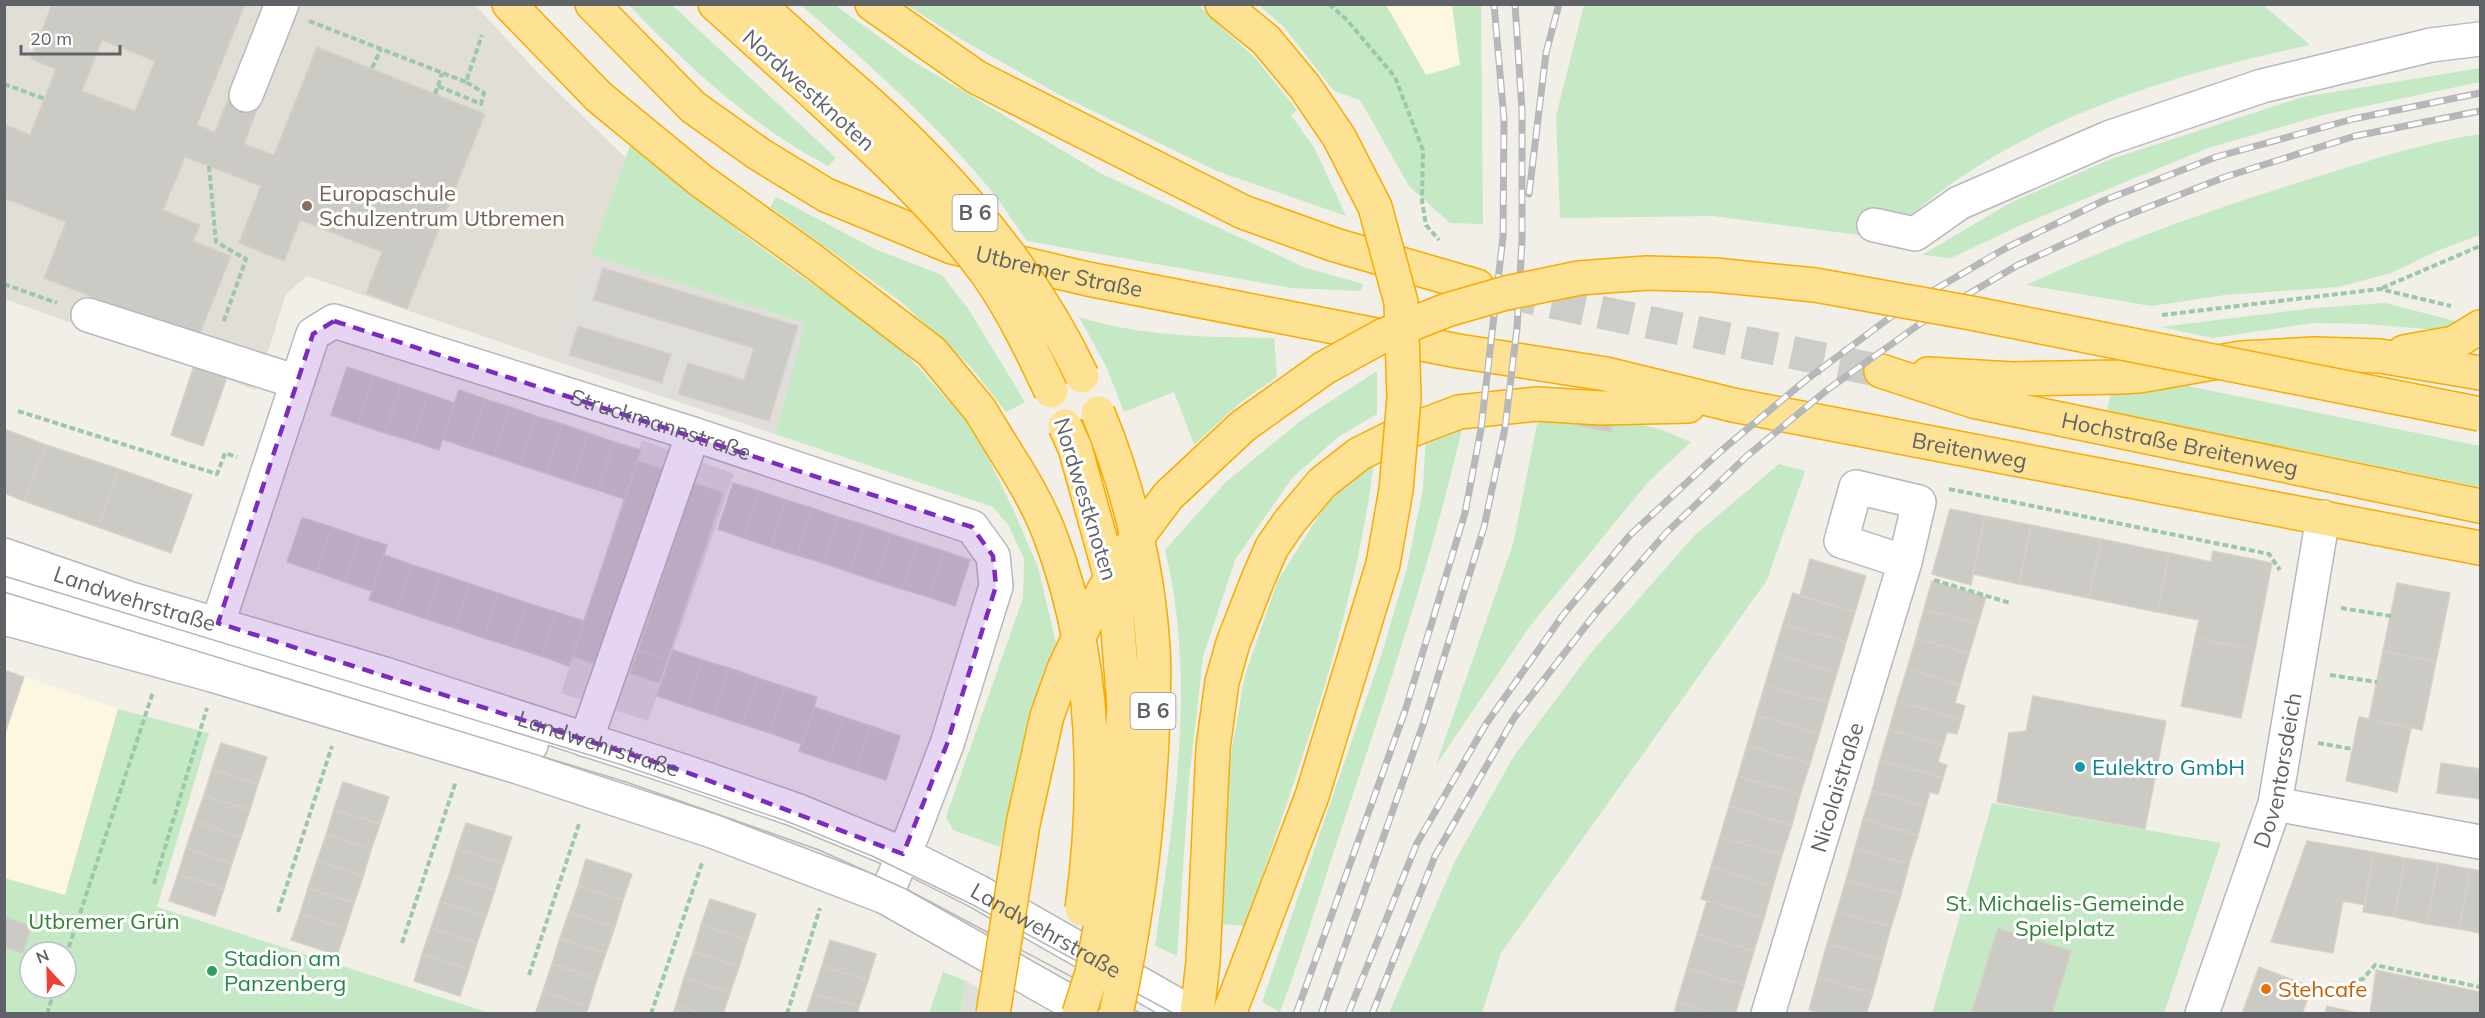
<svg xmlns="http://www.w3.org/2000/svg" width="2485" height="1018" font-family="Mulish,sans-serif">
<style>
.commercial{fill:#fef7e0}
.industrial{fill:#e0deda}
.education{fill:#e1ded6}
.green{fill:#c5e8c5;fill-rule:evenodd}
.building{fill:#cccac5;stroke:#d6d1c6;stroke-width:1.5;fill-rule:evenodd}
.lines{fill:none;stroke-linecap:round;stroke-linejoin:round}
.highway-tunnel{stroke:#ccccc8;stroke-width:33;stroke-dasharray:33 16;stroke-linecap:butt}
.minor-casing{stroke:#b5b8bc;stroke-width:36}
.highway-casing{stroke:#f9ab00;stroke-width:36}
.path{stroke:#9cc7a9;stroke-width:4;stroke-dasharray:6 3;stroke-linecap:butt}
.minor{stroke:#fff;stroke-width:33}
.highway{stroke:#fde293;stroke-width:33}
.tram{stroke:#b6b7b8;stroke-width:1.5}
.rail-casing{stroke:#b6b7b8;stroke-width:7}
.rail{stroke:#fff;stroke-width:4.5;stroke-dasharray:14;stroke-linecap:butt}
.highway-bridge-casing{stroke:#f9ab00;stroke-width:36;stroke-linecap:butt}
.highway-bridge{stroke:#fde293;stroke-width:33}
.marked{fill:#7b2cbf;fill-opacity:0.2;stroke:#7b2cbf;stroke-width:4.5;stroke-dasharray:12 8;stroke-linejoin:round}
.education-dot{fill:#8d6e63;stroke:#fff;stroke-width:2}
.culture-dot{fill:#0f9aa8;stroke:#fff;stroke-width:2}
.leisure-dot{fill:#2e9e5b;stroke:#fff;stroke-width:2}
.food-dot{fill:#e8710a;stroke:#fff;stroke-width:2}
.labels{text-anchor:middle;stroke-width:6;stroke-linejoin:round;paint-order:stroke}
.shield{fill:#fff;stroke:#8f9295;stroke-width:1.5}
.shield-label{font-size:21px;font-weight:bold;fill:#5f6368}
.street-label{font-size:22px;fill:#5f6368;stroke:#fff}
.education-label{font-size:22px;fill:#785e54;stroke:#fff;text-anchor:start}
.culture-label{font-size:22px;fill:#0d838f;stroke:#fff;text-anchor:start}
.park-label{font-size:22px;fill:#348238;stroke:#fff}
.leisure-label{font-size:22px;fill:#27864d;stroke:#fff;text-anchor:start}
.food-label{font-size:22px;fill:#c56008;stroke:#fff;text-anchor:start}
</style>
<rect width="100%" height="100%" fill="#f1efe8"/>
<path class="commercial" d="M1386,5H1452L1460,65L1426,75Z
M4,669L118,709L65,895L5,878Z"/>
<path class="industrial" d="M591,255L805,323L775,434L553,360Z
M642,440L734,474L648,721L561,693Z
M966,981L987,993L982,1013L960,1014Z"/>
<path class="education" d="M4,5H475L539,74L626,158L553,360L307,276L286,294L256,390L5,299Z"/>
<path class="green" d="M629,5H672L836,158L828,166C749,124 690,68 629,5Z
M801,5H835L911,60L1102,174L1306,268L1363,284L1361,291L1291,288L1027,241C1014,223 1003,205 989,188C933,120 866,62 801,5Z
M907,5H1198L1257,60L1297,110L1291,115L1315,149L1346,216L1217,171L1060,95L959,38Z
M1259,5H1386L1426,75L1460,65L1452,5H1481L1483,224L1450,223L1409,186L1360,100L1334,91L1284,27Z
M1584,5H2263L2310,45C2187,71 2063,108 1958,179C1931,197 1907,219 1882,238L1713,216L1560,218L1556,116Z
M2480,68V82L2323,115L2208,148L2021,225L1951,258L1922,255L2010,203L2111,159L2303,97Z
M2480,134V235L2437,251L2391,273L2338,287L2225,295L2151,306L2026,285C2123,240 2224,205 2326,174C2377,158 2427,142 2480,134Z
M630,146L752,241L898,345L965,419L988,458L1013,509L1038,567L1056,643L1029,714L1000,847L953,830L946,817L1023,598L1024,559L1009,526L993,507L775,434L805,323L591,255Z
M776,197L875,249L942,275L969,310L1025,402L1006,412L970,366L899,300L770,207Z
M2385,303L2459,322L2439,330L2367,324L2313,323L2213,338L2161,327L2314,308Z
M1079,317C1143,337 1208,337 1274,338L1277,377L1241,402L1194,445L1174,392L1124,412L1106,366Z
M1377,371V414L1338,437L1292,478L1235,560L1203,657L1189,780L1177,956L1155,946C1174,816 1197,680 1165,550L1226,482L1303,419Z
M2173,383L2480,446V487L2107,411L2111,393Z
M1540,409L1583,411L1581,426L1610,432L1613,417L1662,430L1691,442L1649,481L1530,626L1436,765L1513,544Z
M1462,430C1430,565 1386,696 1342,827C1321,889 1303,951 1280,1012L1262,1002L1383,650L1407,568L1423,489L1426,435Z
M1375,454C1356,616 1297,772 1245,926L1223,924L1227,776L1245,675L1278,580L1332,495Z
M1779,464L1805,471L1767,580L1501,953L1482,1013H1389L1455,861L1514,756L1589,655L1695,535Z
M118,709L209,733L157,907L490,1013H5L4,878L65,895ZM30,952H66V988H30Z
M1992,803L2221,843L2164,1013L1932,1014Z
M943,972L966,981L960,1013H929Z"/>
<path class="building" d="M52,4H245L197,125L215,132L232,89L260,101L244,144L274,155L317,47L485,114L407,309L366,293L382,252L300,220L284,261L239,243L261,186L185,157L163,210L200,225L193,241L231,256L198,338L44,278L66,222L4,198V124L30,135L56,69L31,59ZM102,40L155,61L135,111L82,91Z
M603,268L798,326L769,421L678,394L688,363L744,380L754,348L593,300Z
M578,326L671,354L662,383L569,355Z
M195,363L228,374L203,446L171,435Z
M347,367L374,376L358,424L331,415Z
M374,376L401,385L385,433L358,424Z
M401,385L428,394L412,441L385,433Z
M459,390L485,399L468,448L442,439Z
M428,394L454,403L439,450L412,441Z
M485,399L510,407L494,456L468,448Z
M510,407L536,416L520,465L494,456Z
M1583,411L1613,417L1611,432L1580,426Z
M536,416L562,424L546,473L520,465Z
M562,424L588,433L572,482L546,473Z
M4,429L46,445L24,501L4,493Z
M588,433L614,442L598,490L572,482Z
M614,442L641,450L624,499L598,490Z
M46,445L119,469L98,527L24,501Z
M638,461L667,471L602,666L572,656Z
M119,469L192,495L171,553L98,527Z
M694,483L723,493L667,660L638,651Z
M733,483L759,491L744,538L718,529Z
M759,491L786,500L771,547L744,538Z
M786,500L812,508L797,555L771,547Z
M812,508L838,517L823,563L797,555Z
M1950,509L1985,516L1971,585L1932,574Z
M1985,516L2031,525L2019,584L1973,574Z
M838,517L865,525L850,572L823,563Z
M302,518L332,527L317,572L287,562Z
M865,525L891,534L876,581L850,572Z
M2031,525L2101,539L2089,598L2019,584Z
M332,527L360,537L345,582L317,572Z
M891,534L918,543L902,589L876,581Z
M360,537L387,545L372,591L345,582Z
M2101,539L2169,553L2157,612L2089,598Z
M918,543L944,551L929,597L902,589Z
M944,551L970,560L955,606L929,597Z
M2213,551L2272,563L2255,650L2195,638L2199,620L2157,612L2169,553L2211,562Z
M384,555L412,565L397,609L369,600Z
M1810,559L1866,576L1855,612L1800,596Z
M412,565L441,574L426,619L397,609Z
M441,574L470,584L455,628L426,619Z
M1932,581L1986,597L1978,624L1924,609Z
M2397,583L2450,593L2436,662L2383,651Z
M470,584L498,593L484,638L455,628Z
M498,593L527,603L513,647L484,638Z
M1793,593L1855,612L1846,642L1783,624Z
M527,603L556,612L541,656L513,647Z
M1924,609L1978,624L1969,654L1916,638Z
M556,612L584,621L569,666L541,656Z
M1783,624L1846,642L1837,673L1774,654Z
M1916,638L1969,654L1960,685L1907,669Z
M2195,638L2255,650L2241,718L2181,706Z
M673,650L702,660L687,706L657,696Z
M638,651L667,660L659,683L630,673Z
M2383,651L2436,662L2422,730L2369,719Z
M1774,654L1837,673L1828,703L1765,685Z
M702,660L729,668L714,715L687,706Z
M729,668L758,678L742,724L714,715Z
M1907,669L1960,685L1955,703L1965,706L1961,720L1897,701Z
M4,670L24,677L4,736Z
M758,678L785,687L770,733L742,724Z
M1765,685L1828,703L1819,734L1756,715Z
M785,687L817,697L802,744L770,733Z
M2033,696L2166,721L2145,829L1997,802L2009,733L2026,731Z
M1897,701L1961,720L1957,734L1947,732L1943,745L1889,730Z
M814,707L843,717L828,761L799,751Z
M1756,715L1819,734L1810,764L1747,745Z
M843,717L871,726L856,770L828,761Z
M2359,717L2411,728L2397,792L2346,781Z
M871,726L900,736L886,780L856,770Z
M1889,730L1943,745L1938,762L1947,765L1943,778L1880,760Z
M221,743L267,757L258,784L212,769Z
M1747,745L1810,764L1800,795L1738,776Z
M1880,760L1943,778L1938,794L1930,792L1926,806L1872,791Z
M2441,763L2480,769V799L2437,793Z
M212,769L258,784L250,810L204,795Z
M1738,776L1800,795L1792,825L1729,806Z
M343,782L389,797L380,824L334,809Z
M1872,791L1926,806L1918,835L1863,819Z
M204,795L250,810L241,837L195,821Z
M1729,806L1792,825L1782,855L1720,837Z
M334,809L380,824L371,850L326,835Z
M1863,819L1918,835L1909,864L1855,848Z
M195,821L241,837L232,863L186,848Z
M466,823L512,837L503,864L457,849Z
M326,835L371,850L363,877L317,861Z
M1720,837L1782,855L1773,886L1711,867Z
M2307,841L2374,852L2365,905L2343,901L2333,953L2271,942Z
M186,848L232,863L224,889L178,874Z
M1855,848L1909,864L1901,895L1846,880Z
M457,849L503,864L495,890L449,875Z
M2374,852L2405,858L2394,917L2363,912Z
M2405,858L2438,863L2427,924L2394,917Z
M586,859L632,874L623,900L578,886Z
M317,861L363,877L354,903L308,888Z
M2438,863L2470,869L2459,929L2427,924Z
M1711,867L1773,886L1764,918L1701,899Z
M2470,869L2480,871V933L2459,929Z
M178,874L224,889L215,916L169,901Z
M449,875L495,890L486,917L440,901Z
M1846,880L1901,895L1891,927L1837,911Z
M578,886L623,900L615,927L569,912Z
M308,888L354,903L346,929L300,914Z
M710,899L756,914L747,941L701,925Z
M440,901L486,917L477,943L431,928Z
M1707,901L1764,918L1754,951L1697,934Z
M1837,911L1891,927L1882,960L1827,944Z
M569,912L615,927L606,953L560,938Z
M300,914L346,929L337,955L291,940Z
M4,917L31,926L23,953L4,947Z
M701,925L747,941L739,967L693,952Z
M431,928L477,943L469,969L422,954Z
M1998,928L2071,951L2052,1014H1971Z
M1697,934L1754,951L1744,985L1687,968Z
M560,938L606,953L597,979L552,964Z
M830,940L876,954L868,981L822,966Z
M1827,944L1882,960L1873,993L1818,977Z
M693,952L739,967L730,993L684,978Z
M422,954L469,969L460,996L414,981Z
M552,964L597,979L589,1006L543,991Z
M822,966L868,981L859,1007L813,993Z
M2259,967L2312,987L2302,1014H2242Z
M1687,968L1744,985L1735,1014H1717L1677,1002Z
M2376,970L2480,992V1014H2370Z
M1818,977L1873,993L1866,1014H1823L1809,1010Z
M684,978L730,993L723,1014H703L676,1005Z
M543,991L589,1006L586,1014H535Z
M813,993L859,1007L857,1014H806Z
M1677,1002L1717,1014H1674Z
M676,1005L703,1014H673Z
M2327,1006L2361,1014H2325Z"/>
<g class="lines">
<path class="highway-tunnel" d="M1504,292L1881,371"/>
<g class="minor-casing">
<g id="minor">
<path d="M246,95L282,4"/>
<path d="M1874,225L1915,234L1959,203L2108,138L2262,86L2431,45L2480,39"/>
<path d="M88,315L297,382"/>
<path id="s1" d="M4,555L131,599L385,674L686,772L796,810L903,854L977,891L1193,1014"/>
<path d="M4,584L531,745"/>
<path d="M4,618L212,675L518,767L712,831L885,897L1091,1014"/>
<path id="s2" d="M212,675L218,623L313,334L334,321L693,434L972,527L993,556L996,586L947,744L913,833L885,897"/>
<path d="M586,740L693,434"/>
<path d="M2275,804L2480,842"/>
<path id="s3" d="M1768,1014L1905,562L1919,502L1856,487L1841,541L1905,562"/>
<path id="s4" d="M2202,1014L2275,804L2323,517"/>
</g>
</g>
<g class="highway-casing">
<g id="highway">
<path d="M509,4L599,97L700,180L813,261L932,352L980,410L1005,451"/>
<path id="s5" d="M592,4L693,107L759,154L826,195L952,247L1088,279L1458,351L1606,374L1733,405L2480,548"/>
<path d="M715,4L818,97"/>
<path d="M758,4L837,75"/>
<path d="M872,4L976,77L1243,212L1335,245L1477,286"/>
<path d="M1222,4L1266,40L1305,87L1339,137"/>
<path d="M2404,352L2454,343L2480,327"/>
<path id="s6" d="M1881,371L1973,401L2480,506"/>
<path d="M1928,374L2012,379L2118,377L2139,376L2241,358L2314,354L2380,356L2480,373"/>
<path d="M1197,1014L1203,962L1213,748L1222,682L1233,643L1258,579L1272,547L1290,521L1322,483L1359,454L1393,437L1459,412L1537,404L1601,408L1688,406"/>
<path d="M1229,1014L1312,796L1383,564"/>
</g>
</g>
<path class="path" d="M1329,4L1347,20L1395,77L1423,150L1422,201L1426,225L1439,240
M309,21L466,82L482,35
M372,68L381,49
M4,84L45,99
M438,86L442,73
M435,94L438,86L481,104L484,93L466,82
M209,166L216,242L246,259L223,323
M4,284L57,303
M2382,288L2480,246
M2162,315L2380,289L2451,306
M18,411L217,474L225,453L237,457
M1949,489L2269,554L2280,570
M1934,580L2010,603
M2341,608L2391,616
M2330,675L2377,682
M2318,743L2352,749
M154,884L207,708
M278,912L332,746
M402,943L456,781
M66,956L153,692
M529,975L580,821
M2350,981L2363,979L2375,965L2480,987
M47,1014L55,988
M651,1014L702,863
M787,1014L820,908"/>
<use href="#minor" class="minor"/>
<use href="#highway" class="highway"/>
<path class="tram" d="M4,576L622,765L786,821L872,856L973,905L1175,1014
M4,592L626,782L819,850L908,890L1142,1014"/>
<g class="rail-casing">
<path id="rail" d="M1529,194L1546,53L1559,4
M1296,1014L1405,711L1465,513L1481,429L1503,237L1504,119L1494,4
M1321,1014L1424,722L1484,527L1505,428L1517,328L1522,241V111L1515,4
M1348,1014L1417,843L1486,724L1563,615L1630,535L1722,450L1806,380L1900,310L2006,248L2105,200L2216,157L2353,119L2480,93
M1372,1014L1435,856L1514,718L1595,614L1666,533L1747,456L1827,390L1931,316L2018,265L2118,219L2225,177L2355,136L2480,111"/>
</g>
<use href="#rail" class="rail"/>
<g class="highway-bridge-casing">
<path id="highway-bridge" d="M837,75C935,158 1027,259 1082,376
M818,97C877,152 940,209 988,275C1013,311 1032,351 1051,391
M1339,137L1375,207L1401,302L1404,398L1396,490L1383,564
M1098,413C1128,485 1148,569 1153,647C1155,677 1153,708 1152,738C1148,830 1136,923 1116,1014
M1065,426L1075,448L1115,592L1124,707L1118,805L1107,889L1092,973L1079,1014
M1005,451C1022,477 1039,506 1050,535C1095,654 1099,785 1082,909
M993,1014L1023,824L1047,716L1064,669L1087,620L1124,555L1168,496L1243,426L1324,368L1384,335L1447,310L1506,293L1579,278L1647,273L1715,275L1815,285L1971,313L2480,414"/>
</g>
<use href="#highway-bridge" class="highway-bridge"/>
</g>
<path class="marked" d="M334,321L972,527L993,556L996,586L947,744L903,854L686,772L218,623L313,334Z"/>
<circle class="education-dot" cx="307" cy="206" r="6"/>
<circle class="culture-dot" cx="2080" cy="767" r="6"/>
<circle class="leisure-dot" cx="212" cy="971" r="6"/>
<circle class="food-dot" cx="2266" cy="989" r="6"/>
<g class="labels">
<g class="shield">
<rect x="952.5" y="195" width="45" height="36" rx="4.5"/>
<rect x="1130.5" y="693" width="45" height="36" rx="4.5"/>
</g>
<g class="shield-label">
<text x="975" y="220">B 6</text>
<text x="1153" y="718">B 6</text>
</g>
<g class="street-label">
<text transform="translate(809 90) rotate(42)" y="8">Nordwestknoten</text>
<text dy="8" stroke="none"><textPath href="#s5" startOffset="550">Utbremer Straße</textPath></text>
<text dy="8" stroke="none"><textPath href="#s2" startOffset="724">Struckmannstraße</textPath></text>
<text dy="8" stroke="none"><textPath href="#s6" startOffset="308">Hochstraße Breitenweg</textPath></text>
<text dy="8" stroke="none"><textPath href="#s5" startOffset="1478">Breitenweg</textPath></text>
<text transform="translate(1086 499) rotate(73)" y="8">Nordwestknoten</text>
<text dy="8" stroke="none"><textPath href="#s1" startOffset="138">Landwehrstraße</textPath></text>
<text dy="8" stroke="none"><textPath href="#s1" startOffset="624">Landwehrstraße</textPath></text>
<text dy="8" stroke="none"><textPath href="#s4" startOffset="256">Doventorsdeich</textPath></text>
<text dy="8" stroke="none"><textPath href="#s3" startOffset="237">Nicolaistraße</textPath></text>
<text dy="8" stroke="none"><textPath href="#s1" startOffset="1110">Landwehrstraße</textPath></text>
</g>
<g class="education-label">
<text x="319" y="201">Europaschule<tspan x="319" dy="25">Schulzentrum Utbremen</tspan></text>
</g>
<g class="culture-label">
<text x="2092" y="775">Eulektro GmbH</text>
</g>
<g class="park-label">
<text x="2065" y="911">St. Michaelis-Gemeinde<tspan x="2065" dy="25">Spielplatz</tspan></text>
<text x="104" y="929">Utbremer Grün</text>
</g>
<g class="leisure-label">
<text x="224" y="966">Stadion am<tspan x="224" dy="25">Panzenberg</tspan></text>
</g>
<g class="food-label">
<text x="2278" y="997">Stehcafe</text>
</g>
</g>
<rect width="2485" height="1018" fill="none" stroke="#5f6368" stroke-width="12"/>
<g transform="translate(48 970) rotate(338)"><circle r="28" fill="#ffffff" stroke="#bfc1c3" stroke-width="1.5"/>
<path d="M0-4.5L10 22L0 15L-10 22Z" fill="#ea4335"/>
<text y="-9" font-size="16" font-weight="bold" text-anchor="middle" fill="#5f6368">N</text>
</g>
<path d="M21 45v9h99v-9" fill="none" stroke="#5f6368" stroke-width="3"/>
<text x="30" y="45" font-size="18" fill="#5f6368" stroke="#ffffff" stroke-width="4.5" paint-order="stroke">20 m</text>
</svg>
